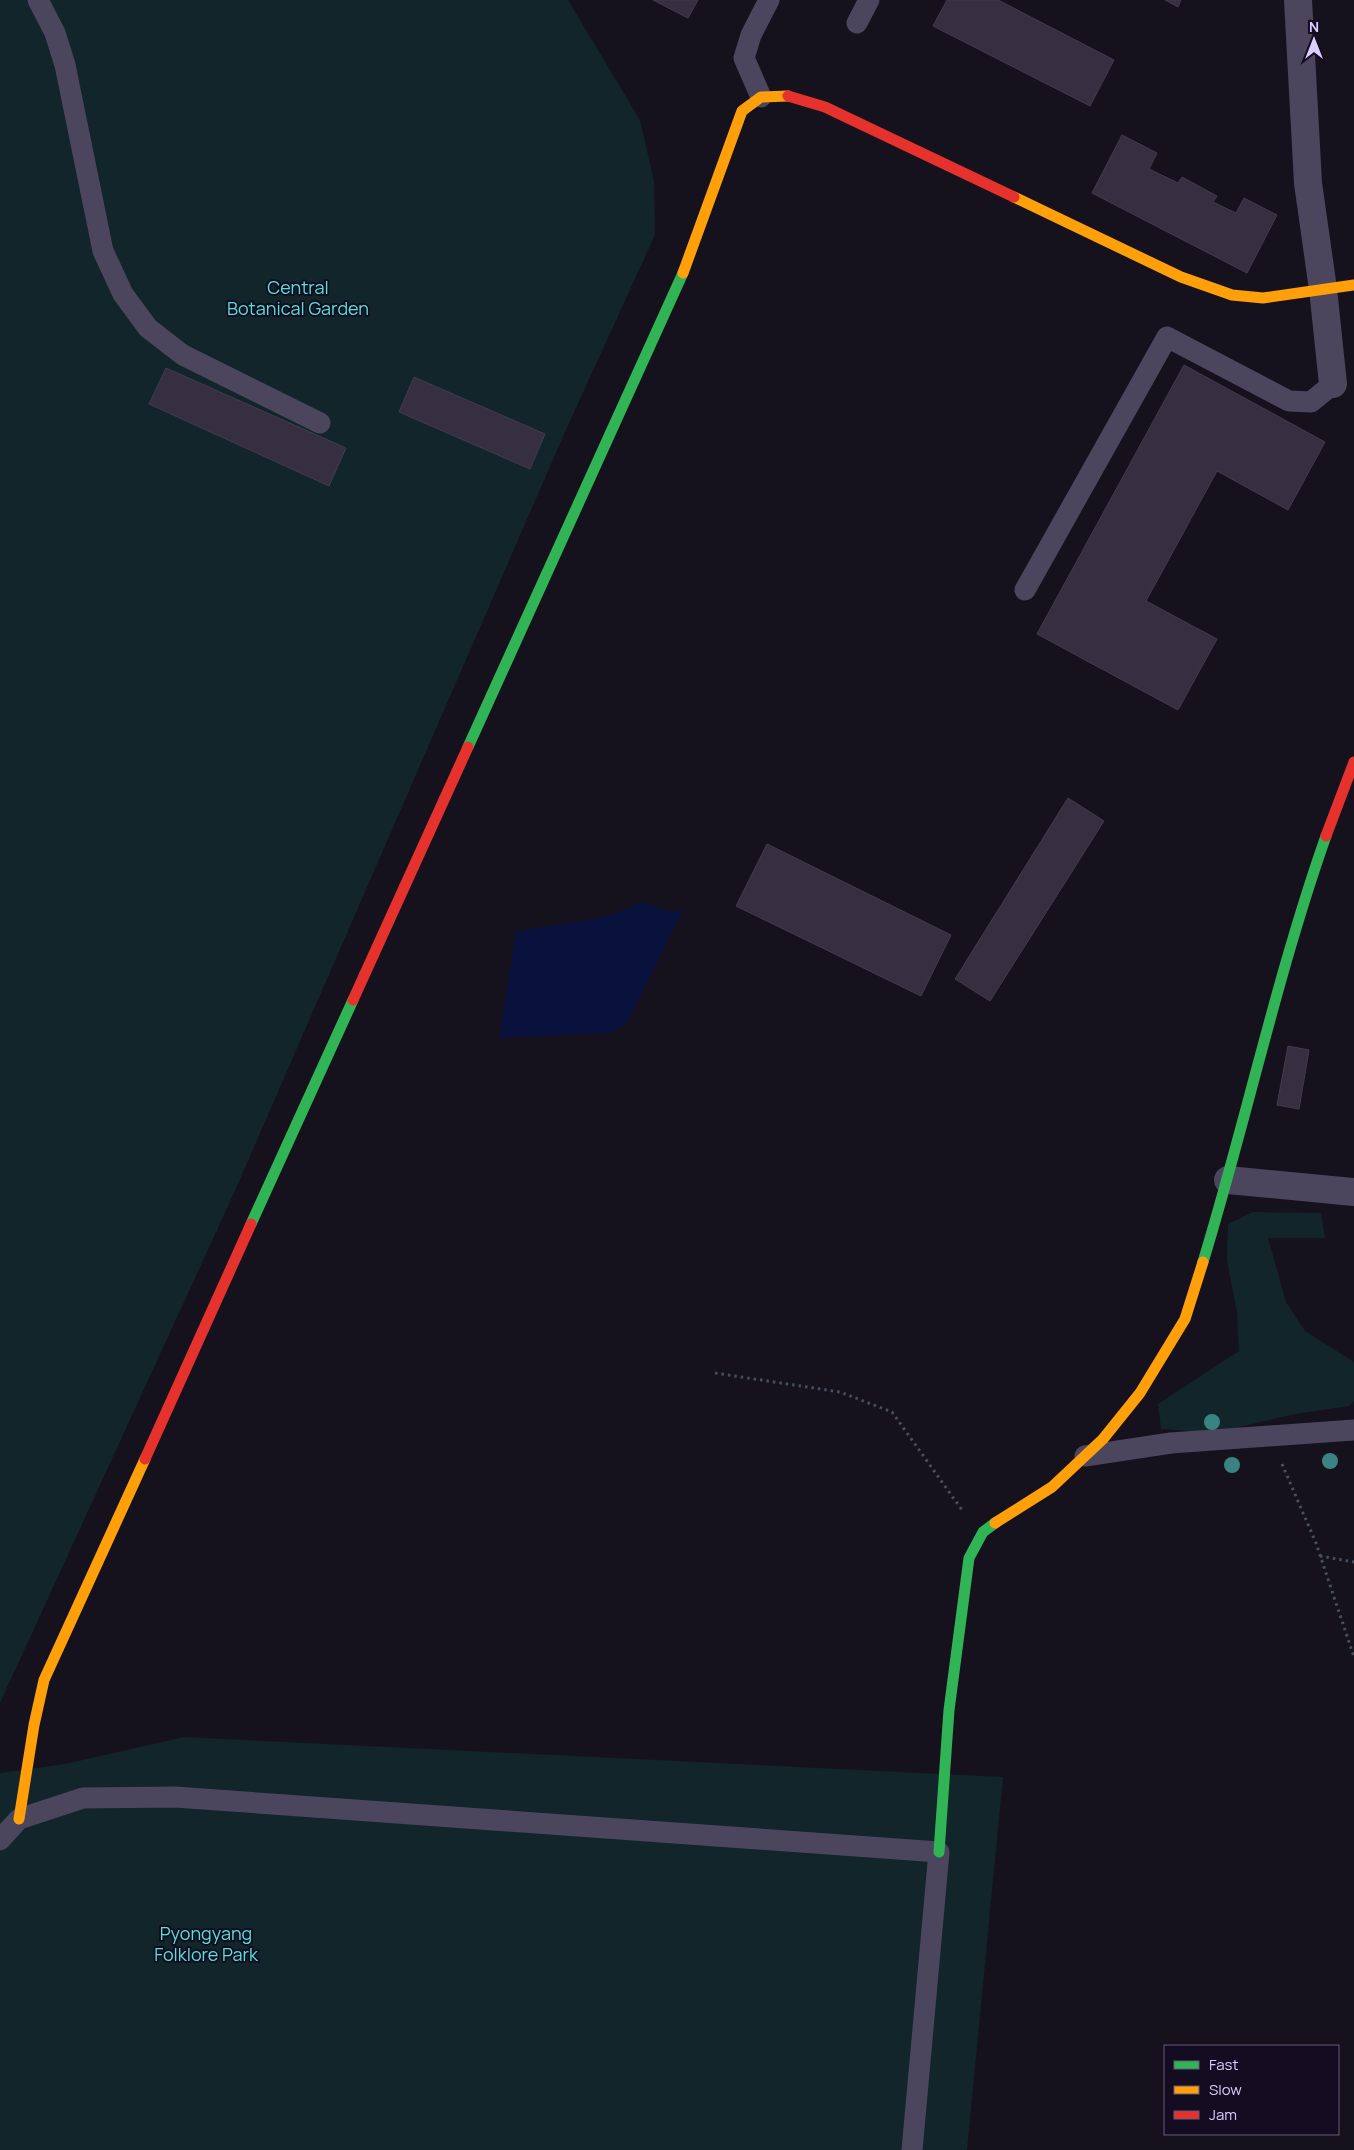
<svg xmlns="http://www.w3.org/2000/svg" width="1354" height="2150" font-family="Manrope,sans-serif">
<style>
.green{fill:#11252a}
.water{fill:#09123c}
.building{fill:#352f3f;stroke:#433b51}
.lines{fill:none;stroke-linecap:round;stroke-linejoin:round}
.path{stroke:#464f5f;stroke-width:3;stroke-dasharray:2.5 4;stroke-linecap:butt}
.lane{stroke:#4b465e;stroke-width:21}
.street{stroke:#4b465e;stroke-width:28}
.fast{stroke:#30b455;stroke-width:11}
.slow{stroke:#ff9f0a;stroke-width:11}
.jam{stroke:#e5322d;stroke-width:11}
.tree{fill:#398483}
.labels{text-anchor:middle;stroke-width:4;stroke-linejoin:round;paint-order:stroke}
.park-label{font-size:18px;fill:#57e1d7;stroke:#140d21}
</style>
<rect width="100%" height="100%" fill="#15121d"/>
<path class="green" d="M0,0H568L640,120L654,181L655,235L565,432L234,1193L0,1703Z
M1253,1212L1321,1213L1325,1238H1268L1286,1302L1305,1331L1354,1362V1401L1349,1406L1295,1414L1214,1433L1161,1429L1158,1404L1239,1351L1237,1312L1227,1260L1228,1224Z
M184,1737L1003,1777L967,2150H0V1773L65,1764Z"/>
<path class="water" d="M642,902L671,912L683,910L627,1023L610,1033L499,1038L516,931L588,920L617,913Z"/>
<path class="building" d="M653,0H698L688,18Z
M947,0H998L1114,60L1090,106L933,26Z
M1165,0H1181L1178,7Z
M1122,135L1157,153L1149,169L1178,183L1182,177L1217,196L1213,202L1236,213L1244,198L1277,215L1247,273L1092,193Z
M1184,365L1325,442L1288,510L1217,471L1146,601L1217,639L1178,710L1037,634Z
M166,368L346,448L329,486L149,404Z
M414,377L545,434L530,469L399,412Z
M1068,798L1104,821L990,1001L955,979Z
M767,844L951,935L921,996L736,906Z
M1288,1046L1309,1050L1299,1109L1277,1105Z"/>
<g class="lines">
<path class="path" d="M715,1373L840,1392L892,1412L962,1510
M1282,1464L1316,1543L1354,1657
M1320,1556L1354,1562"/>
<path class="lane" d="M38,0L55,33L65,65L103,251L123,294L148,328L183,355L320,423
M857,23L869,0
M761,97L744,58L751,35L769,0
M1025,590L1167,337L1289,401L1311,402L1333,384
M1085,1456L1171,1443L1354,1430
M0,1840L19,1819L83,1798L175,1797L939,1852L912,2150"/>
<path class="street" d="M1298,0L1308,183L1323,289L1333,384
M1228,1180L1354,1192"/>
<path class="fast" d="M468,747L683,273
M251,1224L353,1000
M1203,1262C1246,1121 1277,975 1326,836
M939,1852L949,1710L969,1558L983,1532L995,1523"/>
<path class="slow" d="M1014,197L1181,277L1232,295L1263,298L1354,285
M683,273L742,111L761,97L788,96
M995,1523L1052,1487L1103,1439L1140,1393L1185,1319L1203,1262
M19,1819L34,1725L44,1680L145,1459"/>
<path class="jam" d="M788,96L825,107L1014,197
M1326,836L1354,762
M353,1000L468,747
M145,1459L251,1224"/>
</g>
<g class="tree">
<circle cx="1212" cy="1422" r="8"/>
<circle cx="1330" cy="1461" r="8"/>
<circle cx="1232" cy="1465" r="8"/>
</g>
<g class="labels">
<g class="park-label">
<text x="298" y="294">Central<tspan x="298" dy="21">Botanical Garden</tspan></text>
<text x="206" y="1940">Pyongyang<tspan x="206" dy="21">Folklore Park</tspan></text>
</g>
</g>
<rect x="1164" y="2045" width="175" height="90" fill="#140d21" stroke="#645a7a"/>
<rect x="1174" y="2061" width="25" height="8" fill="#30b455" stroke="#645a7a"/>
<text x="1209" y="2070" font-size="15" fill="#dccdff">Fast</text>
<rect x="1174" y="2086" width="25" height="8" fill="#ff9f0a" stroke="#645a7a"/>
<text x="1209" y="2095" font-size="15" fill="#dccdff">Slow</text>
<rect x="1174" y="2111" width="25" height="8" fill="#e5322d" stroke="#645a7a"/>
<text x="1209" y="2120" font-size="15" fill="#dccdff">Jam</text>
<g transform="translate(1314 40)" stroke="#140d21" stroke-width="4" paint-order="stroke">
<path d="M0-4L9 19L0 12L-9 19Z" fill="#dccdff"/>
<text y="-8" font-size="14" font-weight="bold" text-anchor="middle" fill="#dccdff">N</text>
</g>
</svg>
